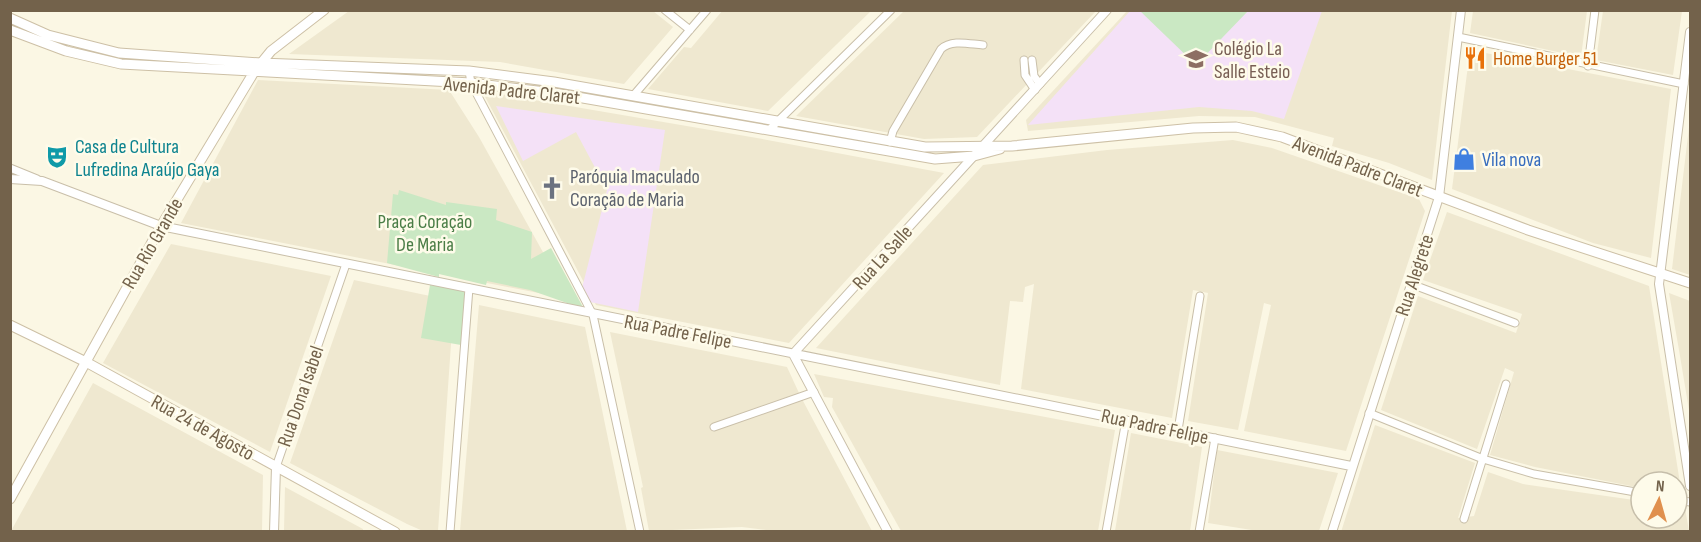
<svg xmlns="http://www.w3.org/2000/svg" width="1701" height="542" font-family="'Sofia Sans Condensed',sans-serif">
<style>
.residential{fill:#efe8d0}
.education{fill:#f4e1f7}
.green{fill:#cae8c3}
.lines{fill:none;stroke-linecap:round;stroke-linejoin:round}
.minor-casing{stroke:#c9bfa9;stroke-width:9}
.tertiary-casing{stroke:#c9bfa9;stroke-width:10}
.secondary-casing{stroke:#cdc0a6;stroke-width:11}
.minor{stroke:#fff;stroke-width:7}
.tertiary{stroke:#fff;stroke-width:8}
.secondary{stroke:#fff;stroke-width:9}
.labels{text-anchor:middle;stroke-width:5;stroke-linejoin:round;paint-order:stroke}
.education-label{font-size:20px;fill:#785e54;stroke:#fefbea;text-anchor:start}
.food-label{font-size:20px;fill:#c56008;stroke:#fefbea;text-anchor:start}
.street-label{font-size:20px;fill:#73624b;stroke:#fefbea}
.culture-label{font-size:20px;fill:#0d838f;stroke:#fefbea;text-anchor:start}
.shop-label{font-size:20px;fill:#366cbe;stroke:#fefbea;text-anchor:start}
.worship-label{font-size:20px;fill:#5b616d;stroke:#fefbea;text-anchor:start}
.park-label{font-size:20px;fill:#4a7d46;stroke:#fefbea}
</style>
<rect width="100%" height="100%" fill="#fbf7e4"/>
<path class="residential" d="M723,10H871V11L768,111L648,89L684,47L691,48Z
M349,11H653L673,27L624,84L500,62L289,54Z
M904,11H1096L977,137L924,139L796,116Z
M1127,11H1452L1432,180L1389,163L1332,146L1334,138L1255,117L1199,116L1028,131L1026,120Z
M1473,11H1587L1581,57L1470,33Z
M1603,11H1682L1673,75L1596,60Z
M1470,50L1671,89L1651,258L1593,243L1452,189Z
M258,80L449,90L479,137L569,299L181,223Z
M482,91L757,138L944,173L789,343L596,305Z
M1690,119V275L1672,269Z
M1233,140L1272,148L1419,199L1425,211L1346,451L1244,431L1271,305L1264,303L1238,430L1188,421L1208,293L1193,290L1172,418L1021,389L1034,284L1025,287L1023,302L1010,301L1000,385L816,348L983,165L1107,150Z
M1447,212L1649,286L1682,496L1677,495V482H1641V488L1535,467L1490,455L1514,372L1505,368L1477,449L1381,410L1418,296L1516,333L1522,314L1423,280Z
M171,244L331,276L270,452L103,363Z
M354,280L454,301L438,531H423L407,524L290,463Z
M1669,293L1690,301V416L1679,350Z
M479,305L585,327L627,531H460Z
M610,332L787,367L799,393L711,424L713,431L802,399L872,531L783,532L742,527L649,531L641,488L643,487Z
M814,374L1115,430L1098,531H901L832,407L833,398L824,397Z
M93,383L263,475L262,531H11Z
M1375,425L1475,463L1458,518L1474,516L1488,472L1523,484L1641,501V518H1677V507L1685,508L1689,531L1341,532Z
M1131,433L1202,447L1190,531H1115Z
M1217,450L1338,473L1319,531H1258L1208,523Z
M285,487L363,529V531H284Z"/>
<path class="education" d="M1130,11H1322L1284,119L1252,111L1199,107L1028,125Z
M496,106L665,130L638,312L590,302L582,288L607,190L576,132L523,161Z"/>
<path class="green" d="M1139,10H1248V11L1196,65Z
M399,190L446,205V202L497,209L496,220L532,232L531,259L551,248L584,309L530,290L487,281L486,285L439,274V277L387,263L393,194L398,195Z
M430,285L467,291L461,345L421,338Z"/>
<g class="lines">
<g class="minor-casing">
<path id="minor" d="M665,10L690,30
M1458,37L1684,84
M1024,60L1025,75L1035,90
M1032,60L1034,76L1040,84
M1588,66L1595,10
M469,71L471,83L593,315L640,532
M633,96L707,10
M769,130L891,10
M890,142L893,131L941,49C952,39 969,44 983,45
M10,168L37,179
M1411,284L1515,323
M1369,413L1483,459L1534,474L1641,493
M714,427L814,392
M1178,430L1200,296
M276,467L346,264
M1677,500L1690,502
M1464,519L1506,384
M450,532L469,288
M1106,532L1126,420
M1199,532L1215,438"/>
</g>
<g class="tertiary-casing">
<path id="tertiary" d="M1690,32L1659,284L1690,486
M10,179L42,181L161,226L1351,466
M793,354L1107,10
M793,354L888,532
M274,532L276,467
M1332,532L1439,197L1461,10"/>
</g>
<g class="secondary-casing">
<path id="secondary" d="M10,18L48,35L119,53L261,63L469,71L554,82L925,147L1012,146L1193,128L1236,127L1282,137L1528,230L1690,283
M10,30L66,51L121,64L471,83L554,93L935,159L974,156L1000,149
M10,325L86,362L395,532
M10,499L161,226L254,72L271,51L324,10"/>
</g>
<use href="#minor" class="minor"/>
<use href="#tertiary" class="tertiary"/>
<use href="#secondary" class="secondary"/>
</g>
<defs>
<g id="restaurant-bare" transform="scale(1.8)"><path d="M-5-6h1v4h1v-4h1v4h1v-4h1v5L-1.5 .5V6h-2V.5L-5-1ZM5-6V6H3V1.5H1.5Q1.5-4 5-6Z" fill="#e8710a" stroke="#fefbea" stroke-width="2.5" paint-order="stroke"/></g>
<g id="school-bare" transform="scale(1.8)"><path d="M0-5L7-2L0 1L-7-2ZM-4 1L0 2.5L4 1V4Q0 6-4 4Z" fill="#8d6e63" stroke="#fefbea" stroke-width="2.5" paint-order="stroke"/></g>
<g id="theatre-bare" transform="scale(1.8)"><path d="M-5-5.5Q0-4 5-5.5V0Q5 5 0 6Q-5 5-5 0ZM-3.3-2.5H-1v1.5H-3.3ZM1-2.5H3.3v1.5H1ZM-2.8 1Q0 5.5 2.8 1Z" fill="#0f9aa8" stroke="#fefbea" stroke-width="2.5" paint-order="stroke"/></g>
<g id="shop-bare" transform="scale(1.8)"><path d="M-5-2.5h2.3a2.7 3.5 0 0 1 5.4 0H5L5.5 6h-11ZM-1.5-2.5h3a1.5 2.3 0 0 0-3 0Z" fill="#3f7fe0" stroke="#fefbea" stroke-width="2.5" paint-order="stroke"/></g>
<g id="church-bare" transform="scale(1.8)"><path d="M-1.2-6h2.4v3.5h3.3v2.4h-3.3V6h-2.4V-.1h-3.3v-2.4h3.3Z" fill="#6b7280" stroke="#fefbea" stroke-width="2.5" paint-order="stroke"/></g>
</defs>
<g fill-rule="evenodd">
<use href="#restaurant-bare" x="1475" y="58"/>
<use href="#school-bare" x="1196" y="59"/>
<use href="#theatre-bare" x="57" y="157"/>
<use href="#shop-bare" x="1464" y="159"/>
<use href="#church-bare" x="552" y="188"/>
</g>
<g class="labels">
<g class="education-label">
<text x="1214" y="55">Colégio La<tspan x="1214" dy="23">Salle Esteio</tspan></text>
</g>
<g class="food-label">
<text x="1493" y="65">Home Burger 51</text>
</g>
<g class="street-label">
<text transform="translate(512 90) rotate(6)" y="7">Avenida Padre Claret</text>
<text transform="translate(1358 166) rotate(21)" y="7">Avenida Padre Claret</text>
<text transform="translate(152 243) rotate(-60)" y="7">Rua Rio Grande</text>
<text transform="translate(882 257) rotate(-48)" y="7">Rua La Salle</text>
<text transform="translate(1414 275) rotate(-72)" y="7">Rua Alegrete</text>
<text transform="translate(678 331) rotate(11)" y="7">Rua Padre Felipe</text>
<text transform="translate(300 396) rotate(-71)" y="7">Rua Dona Isabel</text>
<text transform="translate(1155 426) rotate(12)" y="7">Rua Padre Felipe</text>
<text transform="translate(203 427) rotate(29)" y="7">Rua 24 de Agosto</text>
</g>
<g class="culture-label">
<text x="75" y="153">Casa de Cultura<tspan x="75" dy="23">Lufredina Araújo Gaya</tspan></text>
</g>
<g class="shop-label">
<text x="1482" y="166">Vila nova</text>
</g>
<g class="worship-label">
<text x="570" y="183">Paróquia Imaculado<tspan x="570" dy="23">Coração de Maria</tspan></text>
</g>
<g class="park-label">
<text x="425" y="228">Praça Coração<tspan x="425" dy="23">De Maria</tspan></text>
</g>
</g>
<rect width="1701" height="542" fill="none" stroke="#73624b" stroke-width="24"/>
<g transform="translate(1659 500) rotate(5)"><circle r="28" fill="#fefbea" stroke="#c6beaa" stroke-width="1.5"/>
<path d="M0-4.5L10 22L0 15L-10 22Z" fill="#e0904e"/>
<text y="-9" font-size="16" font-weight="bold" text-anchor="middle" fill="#73624b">N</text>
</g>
</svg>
